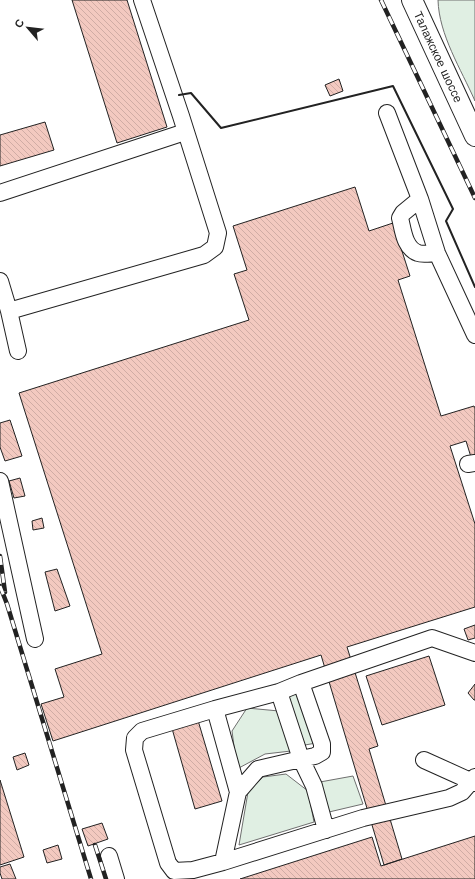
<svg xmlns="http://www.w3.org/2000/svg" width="475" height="879" font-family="'Work Sans',sans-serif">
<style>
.grass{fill:#e0efe3;stroke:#6f6f6f}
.building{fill:url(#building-back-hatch);stroke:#222}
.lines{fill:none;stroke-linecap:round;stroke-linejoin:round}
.minor-casing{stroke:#222;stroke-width:18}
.major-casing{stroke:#222;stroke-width:22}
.minor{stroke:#fff;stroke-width:16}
.major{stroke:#fff;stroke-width:20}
.rail-casing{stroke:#222;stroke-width:4.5}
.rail{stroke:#fff;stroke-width:3;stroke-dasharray:9;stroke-linecap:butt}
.wall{stroke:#222;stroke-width:2}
.labels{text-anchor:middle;stroke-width:3;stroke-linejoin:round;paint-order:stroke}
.street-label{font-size:12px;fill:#222;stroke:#fff}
</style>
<defs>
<pattern id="building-back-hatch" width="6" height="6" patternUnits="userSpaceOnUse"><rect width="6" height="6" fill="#f3c9c0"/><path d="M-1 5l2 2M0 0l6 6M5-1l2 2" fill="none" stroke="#d0aca5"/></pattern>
</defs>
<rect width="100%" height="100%" fill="#fff"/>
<path class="grass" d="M438,0H475V101C461,69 439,35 438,0Z
M296,691L316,743L305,745L286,693Z
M247,708L279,711L291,751L265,754L237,769L232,731Z
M286,774L308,791L314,822L239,845L248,792L263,777Z
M353,776L363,804L329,812L320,782Z"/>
<path class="building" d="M72,0H127L167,127L117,143Z
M339,79L343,91L330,96L325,85Z
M45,122L54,150L0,166V135Z
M355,187L369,231L393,223L410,276L398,280L441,416L474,406L475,408V470L466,441L450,446L475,524V607L347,647L378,746L369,749L402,859L384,865L321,655L53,741L41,704L64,697L55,669L102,654L19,393L249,320L234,274L247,270L233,226Z
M10,420L22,456L5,461L0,447V423Z
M20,478L25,496L14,498L9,481Z
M42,518L44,528L33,530L32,521Z
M57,569L70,606L55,611L45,572Z
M475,625V638L468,640L464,629Z
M429,656L445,705L382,725L366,676Z
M475,684V700H474L468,693Z
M197,717L222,801L195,809L171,725Z
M25,753L29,765L17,770L13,757Z
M0,780L24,857L0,865Z
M102,823L108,839L88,846L82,829Z
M475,836V879H240L372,837L381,866Z
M58,845L62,859L47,863L43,850Z
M10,864L16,879H2L0,873V867Z"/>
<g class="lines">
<g class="minor-casing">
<path id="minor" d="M387,113L420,199L437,253L475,335
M0,193L185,132
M420,199L403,213L400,218C403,229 404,248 418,253C423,255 431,253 437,253
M0,281L9,311L204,255L215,247L218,233L181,116L142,0
M9,311L18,351
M468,464L475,463
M0,481L35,639
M279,692L301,683L432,638L475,653
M215,709L142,731L135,738L134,750L168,863L174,871L193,870L223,862L363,818L449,798L462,792L475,777
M424,760L475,783
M238,792L215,709L279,692L301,759L315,756L322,752V744L301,683
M109,856L116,879
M223,862L238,792L258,769L301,759L314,786L326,830"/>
</g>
<g class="major-casing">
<path id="major" d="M412,0L475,136"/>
</g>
<use href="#minor" class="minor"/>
<use href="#major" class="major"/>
<g class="rail-casing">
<path id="rail" d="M381,0L475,198
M0,556L5,592
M0,586L7,604L91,879
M95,845L106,879"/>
</g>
<use href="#rail" class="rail"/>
<path class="wall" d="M179,95L191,93L221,128L393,86L453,209L446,221L475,287"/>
</g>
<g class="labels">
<g class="street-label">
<text transform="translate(438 57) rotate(65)" y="4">Талажское шоссе</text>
</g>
</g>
<g transform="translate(28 28) rotate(298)" stroke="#ffffff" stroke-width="3" paint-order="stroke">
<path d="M0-3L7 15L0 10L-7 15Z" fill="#222222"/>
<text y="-6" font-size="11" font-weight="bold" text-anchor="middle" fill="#222222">С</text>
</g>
</svg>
